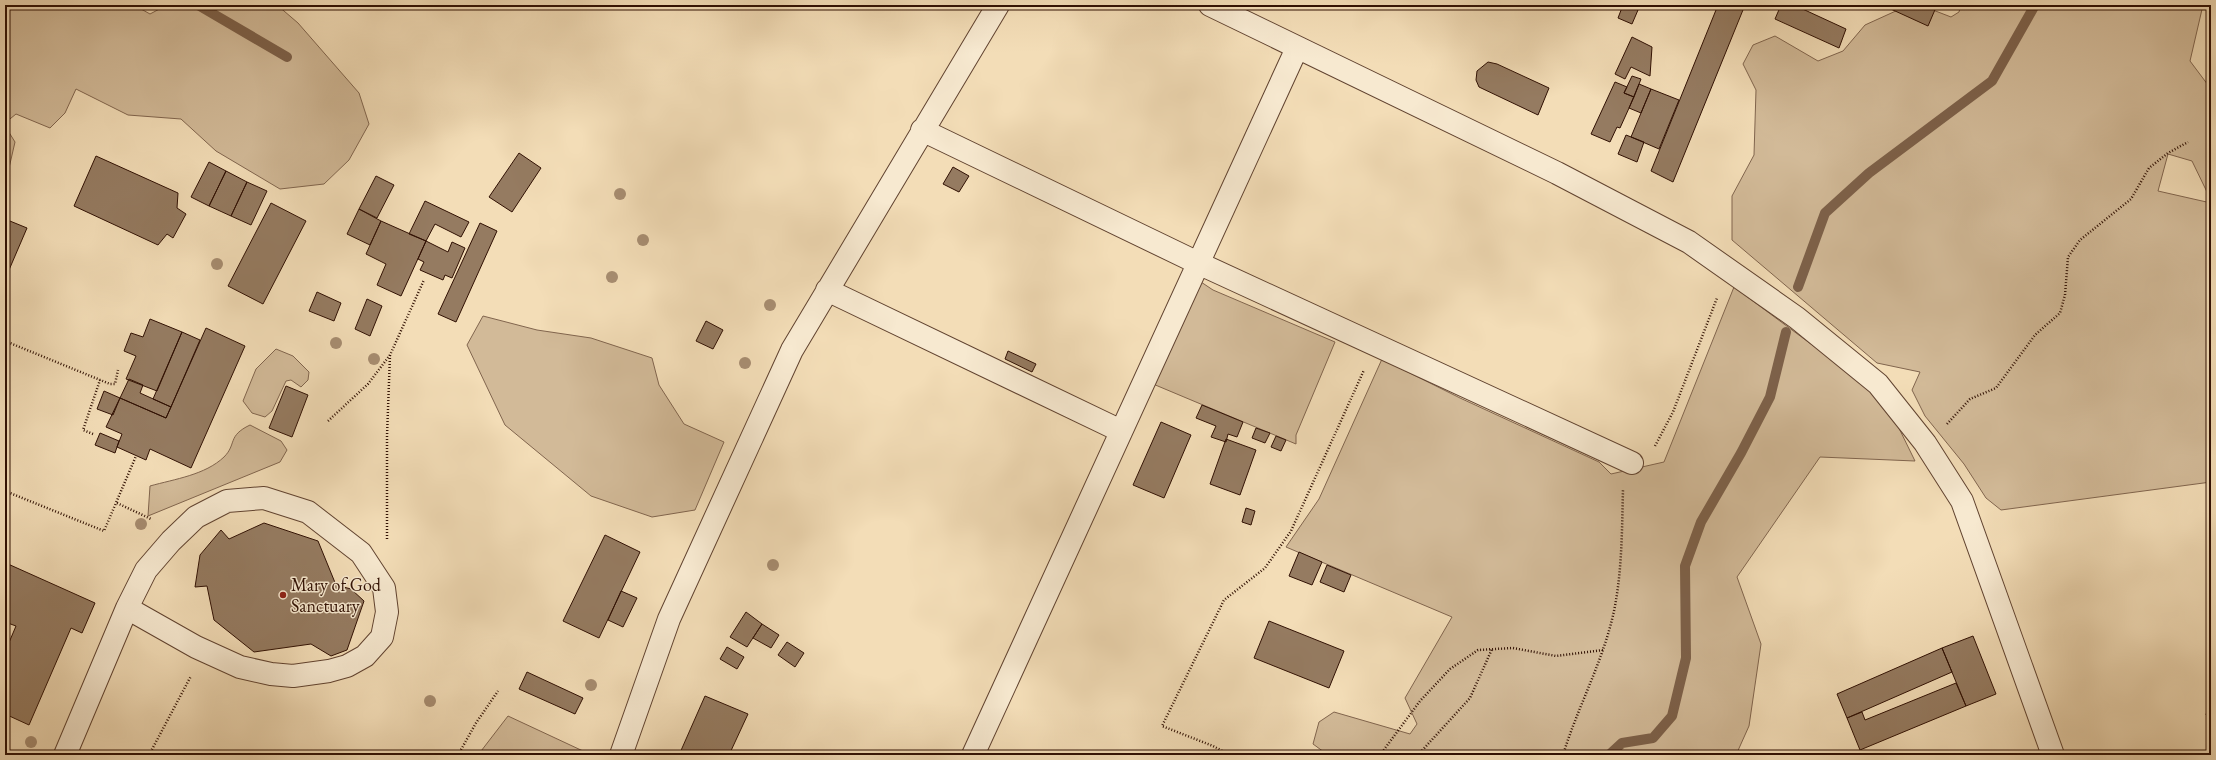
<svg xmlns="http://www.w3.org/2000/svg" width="2216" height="760" font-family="'EB Garamond',serif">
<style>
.green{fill:#d2ba98;stroke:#81654e}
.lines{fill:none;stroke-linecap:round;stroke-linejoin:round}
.stream{stroke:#7d614a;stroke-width:10}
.building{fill:#957b61;stroke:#301003}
.street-casing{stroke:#614330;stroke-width:24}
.path{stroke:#301003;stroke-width:2.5;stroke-dasharray:1 2;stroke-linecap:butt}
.street{stroke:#f7e9d0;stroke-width:22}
.tree{fill:#a78d71}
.poi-dot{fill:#8f2418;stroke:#f7e9d0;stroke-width:1.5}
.labels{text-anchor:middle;stroke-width:3;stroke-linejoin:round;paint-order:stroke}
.poi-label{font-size:18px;fill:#301003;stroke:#f7e9d0;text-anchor:start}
</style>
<rect width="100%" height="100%" fill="#f3ddb7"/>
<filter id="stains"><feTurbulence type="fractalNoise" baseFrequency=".005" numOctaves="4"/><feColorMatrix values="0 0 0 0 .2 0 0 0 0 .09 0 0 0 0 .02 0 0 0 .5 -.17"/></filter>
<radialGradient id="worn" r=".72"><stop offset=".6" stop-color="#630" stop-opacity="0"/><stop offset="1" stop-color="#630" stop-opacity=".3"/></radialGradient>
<path class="green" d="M5,5H134L150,14L167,5H277L298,23L359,93L369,124L349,160L324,184L280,189L216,151L181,119L128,115L76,89L65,113L50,128L16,114L5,123Z
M1909,5H1920L1951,17L1959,12L1961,5H2203L2190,61L2211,89V194L2207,192L2192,161L2168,154L2158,191L2211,203V482L2001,510L1986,498L1964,464L1925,416L1912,390L1920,372L1877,363L1732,240V196L1754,155L1756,90L1743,64L1753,45L1775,36L1818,61L1843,51L1865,25Z
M5,126L15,142L9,168L5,169Z
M1198,280L1213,290L1335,342L1296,435V444L1153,384Z
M1734,287L1869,387L1893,416L1915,461L1820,457L1737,577L1761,644L1749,726L1736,755H1328L1313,744L1319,722L1334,712L1410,734L1417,724L1405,698L1452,617L1286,547L1319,499L1382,359L1460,398L1599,462L1611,474L1664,462Z
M483,316L537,330L591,338L652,358L659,385L684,424L724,442L695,510L652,517L591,496L505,425L467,345Z
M276,349L293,356L309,372L308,380L301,387L291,380L286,381L272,411L265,417L252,413L243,401L256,369Z
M250,425L281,441L287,450L280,462L148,516L150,486C175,479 205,475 224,457C237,444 227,436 250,425Z
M508,716L583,751L586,755H478Z"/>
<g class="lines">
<path class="stream" d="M198,5L287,57
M1798,287L1825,213L1869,173L1992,81L2035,5
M1609,755L1622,743L1653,738L1672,716L1686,658L1685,566L1701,522L1741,453L1770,397L1786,332"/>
</g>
<path class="building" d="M1623,5L1638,10L1632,24L1618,18Z
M1718,5H1745L1673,182L1651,171Z
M1781,5H1794L1846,29L1839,48L1775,19Z
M1882,5H1937L1928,26Z
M1632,37L1652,47L1650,76L1631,67L1625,79L1615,74Z
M1488,62L1497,64L1549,88L1538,115L1479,87L1476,80L1477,71Z
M1632,76L1641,79L1634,97L1624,93Z
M1615,82L1627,87L1624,93L1634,97L1620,128L1617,127L1610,142L1591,134Z
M1639,84L1651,89L1641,113L1629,108Z
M1651,89L1679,100L1659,149L1631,137Z
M1626,135L1644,142L1637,162L1618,154Z
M519,153L541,168L512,212L489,197Z
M96,156L178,193L177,208L186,214L173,238L167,234L158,245L74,206Z
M209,162L226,171L209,206L191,197Z
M953,167L969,176L959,192L943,184Z
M226,171L247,182L231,216L209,206Z
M376,176L394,185L377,218L359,209Z
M247,182L267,191L251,225L231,216Z
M425,201L469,222L461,237L435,224L426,241L409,234Z
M271,203L306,221L263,304L228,286Z
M359,209L381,221L370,245L347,234Z
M5,219L27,228L9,270L5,267Z
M381,221L426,241L401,296L377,285L386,264L366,254Z
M480,223L497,231L456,322L438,314Z
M426,241L448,252L452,242L465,248L452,278L445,275L443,280L420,270L424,262L418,259Z
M317,292L341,303L334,321L309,311Z
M367,299L382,306L370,336L355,329Z
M150,319L182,332L157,391L126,379L136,356L124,351L131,333L143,337Z
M706,321L723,330L713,349L696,341Z
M206,328L245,346L191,468L150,449L146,460L117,447L122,434L106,427L120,398L166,418Z
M182,332L200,340L171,407L153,399Z
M1008,351L1036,364L1032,372L1005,359Z
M129,379L143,385L140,393L171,407L166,418L120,398Z
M286,386L308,395L292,437L269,428Z
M104,391L120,398L113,415L97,409Z
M1202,405L1243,422L1237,437L1228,434L1226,442L1211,437L1216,426L1196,418Z
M1161,422L1191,435L1164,498L1133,485Z
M1256,428L1270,433L1265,443L1252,438Z
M100,433L119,441L115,453L95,445Z
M1276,436L1286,440L1281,451L1271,447Z
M1226,439L1256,450L1240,495L1210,484Z
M1246,508L1255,511L1251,525L1242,522Z
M264,523L318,541L336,585L351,589L364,601L347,650L331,656L311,644L254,652L214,620L207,586L195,587L200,555L221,530L229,539Z
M605,535L640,552L599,638L563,621Z
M1299,552L1322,562L1312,585L1289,576Z
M8,564L95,603L82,633L71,628L29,725L5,714V652L16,626L5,622V572Z
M1327,565L1351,575L1344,592L1320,582Z
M621,591L637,598L623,627L608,620Z
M746,612L762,624L747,647L730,637Z
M1269,621L1344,651L1329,688L1254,658Z
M762,624L779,635L771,648L753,638Z
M1973,636L1996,694L1966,706L1942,648Z
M787,642L804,653L795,667L778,655Z
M727,647L744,657L737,669L720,659Z
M1942,648L1952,672L1847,718L1837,694Z
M527,672L583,698L575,714L519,689Z
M1956,683L1966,706L1860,750L1847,718L1862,712L1865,720Z
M2211,694V716L2206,715Z
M705,696L748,714L729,755H679Z"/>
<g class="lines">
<g class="street-casing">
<path id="street" d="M1210,5L1557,173L1689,242L1797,318L1878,384L1925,443L1962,501L2053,755
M922,130L1198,263L1632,463
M827,290L1121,431
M264,498L308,512L361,553L384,588L387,612L382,637L365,656L347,666L329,671L293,676L271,674L240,667L196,647L127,608L146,570L171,541L196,517L227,501Z
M65,755L127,608
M621,755L669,619L792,350L998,5
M973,755L1297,48"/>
</g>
<path class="path" d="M5,276L6,274
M5,341L110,384H115L118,370
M328,421L368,384L390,355L424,280
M1947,424L1970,399L1996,388L2035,335L2060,313L2065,295L2068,257L2080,240L2131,199L2149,168L2168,153L2188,142
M93,434L83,430L100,380
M1655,446L1673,412L1717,298
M5,491L104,531L136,456
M117,503L151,519
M387,539V436L390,355
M149,755L191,676
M458,755L476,723L498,691
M1230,755L1213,746L1162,726L1224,600L1265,568L1291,531L1364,370
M1380,755L1420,701L1450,669L1478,650L1513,648L1556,656L1603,650
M1418,755L1470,698L1492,649
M1563,755C1578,706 1603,662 1614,611C1622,572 1622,530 1623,489"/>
<use href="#street" class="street"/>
</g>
<g class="tree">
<circle cx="620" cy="194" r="6"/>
<circle cx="643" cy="240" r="6"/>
<circle cx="217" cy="264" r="6"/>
<circle cx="612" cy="277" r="6"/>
<circle cx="770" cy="305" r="6"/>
<circle cx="336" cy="343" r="6"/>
<circle cx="374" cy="359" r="6"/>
<circle cx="745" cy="363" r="6"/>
<circle cx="141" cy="524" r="6"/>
<circle cx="773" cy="565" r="6"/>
<circle cx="591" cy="685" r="6"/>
<circle cx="430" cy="701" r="6"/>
<circle cx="31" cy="742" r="6"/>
</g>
<circle class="poi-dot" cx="283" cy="595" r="4"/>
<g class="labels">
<g class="poi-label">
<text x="291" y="591">Mary of God<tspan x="291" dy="21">Sanctuary</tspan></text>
</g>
</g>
<rect width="2216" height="760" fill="none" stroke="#f3ddb7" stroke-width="20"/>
<rect x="6" y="6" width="2204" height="748" fill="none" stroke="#301003" stroke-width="2"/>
<rect x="10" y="10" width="2196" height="740" fill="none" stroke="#301003"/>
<rect width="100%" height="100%" filter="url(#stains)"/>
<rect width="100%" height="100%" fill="url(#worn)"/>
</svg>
